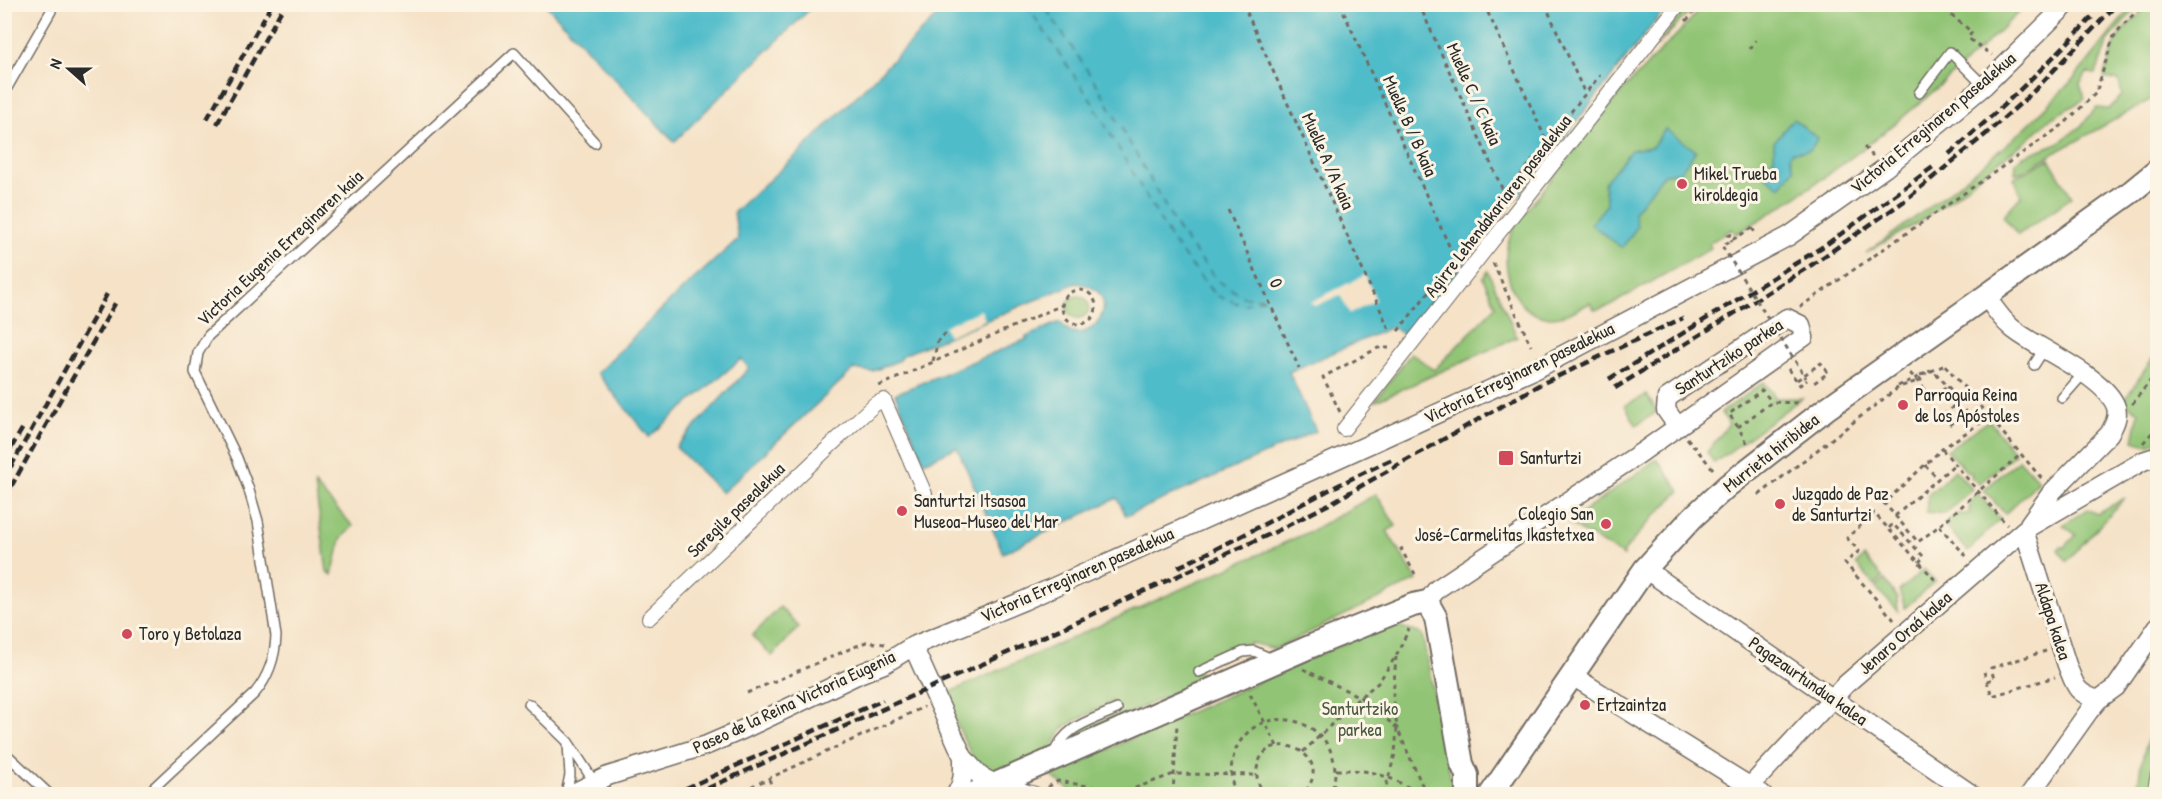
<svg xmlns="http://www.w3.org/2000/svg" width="2162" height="799" font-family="'Patrick Hand',sans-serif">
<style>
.green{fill:#91c474;stroke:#5e7850;stroke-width:1.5}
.water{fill:#4fbcc9;stroke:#3d747a;stroke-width:1.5}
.pier{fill:#f5e2c7}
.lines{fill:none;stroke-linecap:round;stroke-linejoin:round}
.ferry{stroke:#385e62;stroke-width:1.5;stroke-dasharray:8 6;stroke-linecap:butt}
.service-casing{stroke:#726b62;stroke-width:12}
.pedestrian-casing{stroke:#726b62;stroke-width:16}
.minor-casing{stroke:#726b62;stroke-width:21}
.tertiary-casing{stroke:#726b62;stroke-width:26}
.path{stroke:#726b62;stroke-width:3;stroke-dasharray:4.5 4.5;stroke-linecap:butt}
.service{stroke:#fff;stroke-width:9}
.pedestrian{stroke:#fff;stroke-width:14}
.minor{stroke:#fff;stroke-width:18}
.tertiary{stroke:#fff;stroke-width:22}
.rail{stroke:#2b2b2b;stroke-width:4.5;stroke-dasharray:9 4.5;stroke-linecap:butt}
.path-bridge{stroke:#726b62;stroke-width:3;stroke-dasharray:4.5 4.5;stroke-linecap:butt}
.poi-dot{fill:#d1495b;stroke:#fcf5e5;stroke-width:2}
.labels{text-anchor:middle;stroke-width:6;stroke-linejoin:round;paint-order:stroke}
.street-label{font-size:18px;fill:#2b2b2b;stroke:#fcf5e5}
.poi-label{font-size:18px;fill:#2b2b2b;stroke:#fcf5e5;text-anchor:start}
.park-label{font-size:18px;fill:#4a5941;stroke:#fcf5e5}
</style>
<rect width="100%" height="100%" fill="#fcf5e5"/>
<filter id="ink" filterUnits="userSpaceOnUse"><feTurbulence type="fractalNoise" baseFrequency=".0167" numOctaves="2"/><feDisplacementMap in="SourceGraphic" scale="12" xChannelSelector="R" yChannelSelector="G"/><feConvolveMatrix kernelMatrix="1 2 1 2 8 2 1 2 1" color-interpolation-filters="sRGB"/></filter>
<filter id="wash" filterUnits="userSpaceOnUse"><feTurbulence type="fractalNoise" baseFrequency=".008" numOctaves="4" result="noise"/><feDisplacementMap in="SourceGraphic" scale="24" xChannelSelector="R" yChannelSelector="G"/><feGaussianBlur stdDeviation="1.35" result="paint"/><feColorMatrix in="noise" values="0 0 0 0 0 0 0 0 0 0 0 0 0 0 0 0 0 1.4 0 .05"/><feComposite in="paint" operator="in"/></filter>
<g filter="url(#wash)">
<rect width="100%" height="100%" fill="#f5e2c7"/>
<path class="green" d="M2133,4L2139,5L2108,41L2096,74L2087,73L2080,84L2085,99L2048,120L2028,140L1985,171L1953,198L1917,223L1866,253C1933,205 2000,156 2057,96C2085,68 2108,36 2133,4Z
M2150,4L2157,5V38L2154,42L2157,45V96L2021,172L2015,173L2016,162L2021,157L2058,143L2081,126L2096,108L2109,109L2122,95L2119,81L2104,78L2112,50L2121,32Z
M1688,5H1696L1656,47Z
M1702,5H2026C1941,90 1840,174 1736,234L1732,229L1709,243L1711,248L1609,306L1595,310L1590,303C1578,309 1565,317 1551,317C1517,318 1502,275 1507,247C1508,240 1513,232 1515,225L1621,92L1689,22Z
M2049,159L2072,197L2018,235L2003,216L2021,196L2014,178Z
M1488,271L1517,337L1374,402L1411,353L1434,370L1496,306L1483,278Z
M1067 307a11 11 0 1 1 22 0a11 11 0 1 1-22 0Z
M2157,352V441L2148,445L2133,441L2139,412L2123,402Z
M1764,382L1776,398H1802L1714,463L1707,452L1729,424L1721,413Z
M1647,395L1657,412L1636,425L1625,405Z
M1989,420L2015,454L1979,484L1971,477L1972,473L1967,472L1947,450Z
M1657,459L1680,491L1645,526L1623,553V556L1568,523Z
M2019,459L2039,481L2005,514L1984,490Z
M1955,470L1972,489L1945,514L1926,512L1928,495Z
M315,485L353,526L341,539L332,575L327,572Z
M1376,494L1396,526L1387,531L1417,580L1275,649L1251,643L1196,664L1202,679L1065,744L1074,732L1118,713L1112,701L1063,728L1050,751L997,775L976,765L944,697L955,690L1311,531Z
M1978,494L2000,519L1968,551L1944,524L1956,514H1969L1970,501Z
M2125,498L2067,561L2058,550L2061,546L2064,548L2076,535L2063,525L2087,509L2097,514Z
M1864,557L1883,578L1875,586L1856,564Z
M1924,569L1935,581L1905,608L1899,591Z
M1885,580L1897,598L1898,611L1876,588Z
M780,607L799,627L772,656L752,636Z
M1389,623L1422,634L1454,794H1075L1050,775Z
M2157,705V794H2137L2141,764Z"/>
<path class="water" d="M546,5H814L674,142Z
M948,5H1668L1407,337L1392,327L1289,372L1316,431L1126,516L1117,498L1003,553L957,447L924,462L895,394L1027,339L1026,337L1060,322C1086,359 1134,290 1076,283L903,355L898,361L871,372L854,369L722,493L676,447L749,368L741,359L649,437L597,373L672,299L738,239L734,212L801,151Z
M1793,119L1818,138L1810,150L1792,152L1790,156L1794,169L1780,187L1762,173L1774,157V142Z
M1665,129L1696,151L1680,172L1664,174L1634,212L1637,227L1622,248L1591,224L1607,204L1604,183L1631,150L1652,147Z"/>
<path class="pier" d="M1365,275L1376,300L1350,314L1340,295L1315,306L1311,302Z
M981,310L985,320L948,336L944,326Z"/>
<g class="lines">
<path class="ferry" d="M1026,4L1092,102L1172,241L1215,295L1242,305L1267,298L1244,297L1218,281L1180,233L1101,91L1043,4"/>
</g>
</g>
<g filter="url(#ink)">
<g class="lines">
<g class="service-casing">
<path id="service" d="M4,93L51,11
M1919,93L1950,52L1984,86
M2034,365L2044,349
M2062,398L2083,374
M1199,672L1243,652L1254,651L1272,659
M529,704L568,742L595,783
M4,752L49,794
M1053,755C1066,725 1088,722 1117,709
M147,794L255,693C269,676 275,658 276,636L258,521L248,487L237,458L195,372L198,353L208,336L514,53L595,143
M566,794L570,775L568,744"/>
</g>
<g class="pedestrian-casing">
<path id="pedestrian" d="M1344,429L1679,4
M649,618L848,429L875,404L884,400L925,494
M1019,787L1021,790L1035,794
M2154,794L2158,774"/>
</g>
<g class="minor-casing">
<path id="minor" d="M1986,296C1994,308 2002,320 2013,329C2038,349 2106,377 2116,407C2119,417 2114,426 2109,434L2052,492L2029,524
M2024,530L2067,665C2076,687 2075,692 2098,700
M1645,569L1971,794
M1427,602L1437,589L1642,452L1804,337L1801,325L1787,318L1667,398L1666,410L1678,427
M913,646L963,757L980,776L997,785
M1571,675L1762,794
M571,794L608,776L707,745L744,729L859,674L884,664L913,646L1023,601L1540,367L1789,236L1885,168L1984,86L2067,4
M956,794C964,783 963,771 963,757
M1743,794L1845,685L2024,530L2143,461L2158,456
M2030,794L2089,711L2098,700L2116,687L2158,626"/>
</g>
<g class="tertiary-casing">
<path id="tertiary" d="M973,794L1314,645L1413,605L1427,602L1436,618L1462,764L1467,775V794
M1491,794L1645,569L1693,517L1727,486L1826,409L1986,296L2131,192L2158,170"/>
</g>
<path class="path" d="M1243,4L1389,329
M1340,4L1455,259
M1419,4L1505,195
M1484,4L1547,142
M1545,4L1585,94
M1937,4L1972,32L1968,38L1992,55
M1686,21L1701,4
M1750,49L1756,40
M1864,147L1873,156
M1228,210L1299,368
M1752,228L1756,234L1755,235
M1732,234L1728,236L1732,242
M1493,263L1531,346
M1062 307a17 17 0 1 1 34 0a17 17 0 1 1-34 0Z
M1800,307L2064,124L2096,93L2113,38L2121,27L2144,4
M1398,331L1600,75
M933,361L938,341L947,332
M1945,365L2043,480
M1788,369L1800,385L1807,380
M1910,373L1932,397L1947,386
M1797,380L1821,363L1828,373L1811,385
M879,386L1062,305
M2132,404L2158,371
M1340,412L1323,377L1378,348H1389
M1989,417L1942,449L1884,503L1918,542L1939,526L2021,454
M1738,427L1729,414L1762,390L1772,402
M1687,438L1713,469
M1747,443L1738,427L1772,402L1800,403
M2143,443L2158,426
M1942,449L2007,525
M1925,465L1938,479
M1759,495L1899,387L1921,380L1918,376L1933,370L1960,400L1942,417L1949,425L1967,410L1978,421
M1895,516L1955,464
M1939,526L1968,558
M1889,528L1893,524L1924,557L1919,562
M1403,548L1401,549L1415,574
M1894,620L1845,563L1859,551L1847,538L1874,513L1938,583
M1303,669L1360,697L1397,728L1426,794
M1984,672L1992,696L2055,677
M1987,681L1994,679L1991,668L2046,651
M747,693L866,642L885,644
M1250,694L1277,746
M1303,752L1360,697L1378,683L1396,656L1409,629
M1336,770C1375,769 1388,776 1421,794
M769,779L774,792
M1048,787L1058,781L1124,792L1174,774L1256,775
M735,794L924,707
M1173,794L1177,724
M1236,794C1229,779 1230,764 1236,749C1263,691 1355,725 1331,794
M1266,794C1259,788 1256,779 1257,769C1264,722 1340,754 1303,794
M1384,794L1395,754L1397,728L1393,696L1396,657"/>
<use href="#service" class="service"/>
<use href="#pedestrian" class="pedestrian"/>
<use href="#minor" class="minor"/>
<use href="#tertiary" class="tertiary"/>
<path class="rail" d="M207,119L272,4
M217,124L285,4
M1949,154C2000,110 2048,64 2094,15
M1609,379L1827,244L1933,167
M1615,388L1813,264L1903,202L1986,134L2031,94L2117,4
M4,460L24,426
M4,479L107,294
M4,499L117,300
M1178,567C1251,534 1319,492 1393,459
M673,794L883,700
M695,794L1277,531L1331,503L1539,385L1683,318"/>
<path class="path-bridge" d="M1752,228L1722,246L1806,378
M1898,386L1945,365"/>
</g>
</g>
<g class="poi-dot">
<circle cx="1682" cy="184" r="6"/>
<circle cx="1903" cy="405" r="6"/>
<rect x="1498" y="450" width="16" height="16" rx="3"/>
<circle cx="1780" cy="504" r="6"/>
<circle cx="902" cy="511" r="6"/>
<circle cx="1606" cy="524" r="6"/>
<circle cx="127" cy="634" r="6"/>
<circle cx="1585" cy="705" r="6"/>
</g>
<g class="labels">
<g class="street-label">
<text transform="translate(1474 94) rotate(66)" y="6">Muelle C / C kaia</text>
<text transform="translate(1933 123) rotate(-40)" y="6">Victoria Erreginaren pasealekua</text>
<text transform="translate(1410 126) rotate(66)" y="6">Muelle B / B kaia</text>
<text transform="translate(1328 161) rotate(66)" y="6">Muelle A /A kaia</text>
<text transform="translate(1498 206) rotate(-52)" y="6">Agirre Lehendakariaren pasealekua</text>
<text transform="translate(280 248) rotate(-43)" y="6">Victoria Eugenia Erreginaren kaia</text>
<text transform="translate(1276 283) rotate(66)" y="6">0</text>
<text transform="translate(1729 357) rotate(-33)" y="6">Santurtziko parkea</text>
<text transform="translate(1519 373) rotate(-26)" y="6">Victoria Erreginaren pasealekua</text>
<text transform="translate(1771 453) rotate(-38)" y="6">Murrieta hiribidea</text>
<text transform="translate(736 510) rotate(-44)" y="6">Saregile pasealekua</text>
<text transform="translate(1077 575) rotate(-24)" y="6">Victoria Erreginaren pasealekua</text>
<text transform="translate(2053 621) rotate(72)" y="6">Aldapa kalea</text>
<text transform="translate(1905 633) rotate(-41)" y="6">Jenaro Oraá kalea</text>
<text transform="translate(1808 681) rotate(35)" y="6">Pagazaurtundua kalea</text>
<text transform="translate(794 702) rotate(-25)" y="6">Paseo de la Reina Victoria Eugenia</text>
</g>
<g class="poi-label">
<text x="1694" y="180">Mikel Trueba<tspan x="1694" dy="21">kiroldegia</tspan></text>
<text x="1915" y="401">Parroquia Reina<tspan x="1915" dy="21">de los Apóstoles</tspan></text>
<text x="1520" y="464">Santurtzi</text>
<text x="1792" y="500">Juzgado de Paz<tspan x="1792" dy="21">de Santurtzi</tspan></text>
<text x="914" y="507">Santurtzi Itsasoa<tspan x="914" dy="21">Museoa-Museo del Mar</tspan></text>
<text x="1594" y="520" text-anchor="end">Colegio San<tspan x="1594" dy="21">José-Carmelitas Ikastetxea</tspan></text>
<text x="139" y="640">Toro y Betolaza</text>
<text x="1597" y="711">Ertzaintza</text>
</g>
<g class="park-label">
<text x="1360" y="715">Santurtziko<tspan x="1360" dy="21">parkea</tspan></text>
</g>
</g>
<rect width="2162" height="799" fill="none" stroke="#fcf5e5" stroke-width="24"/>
<g transform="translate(69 69) rotate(291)" stroke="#fcf5e5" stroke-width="4.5" paint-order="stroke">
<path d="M0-4.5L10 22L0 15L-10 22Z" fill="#2b2b2b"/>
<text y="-9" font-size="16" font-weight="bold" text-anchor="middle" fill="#2b2b2b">N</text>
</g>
</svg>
